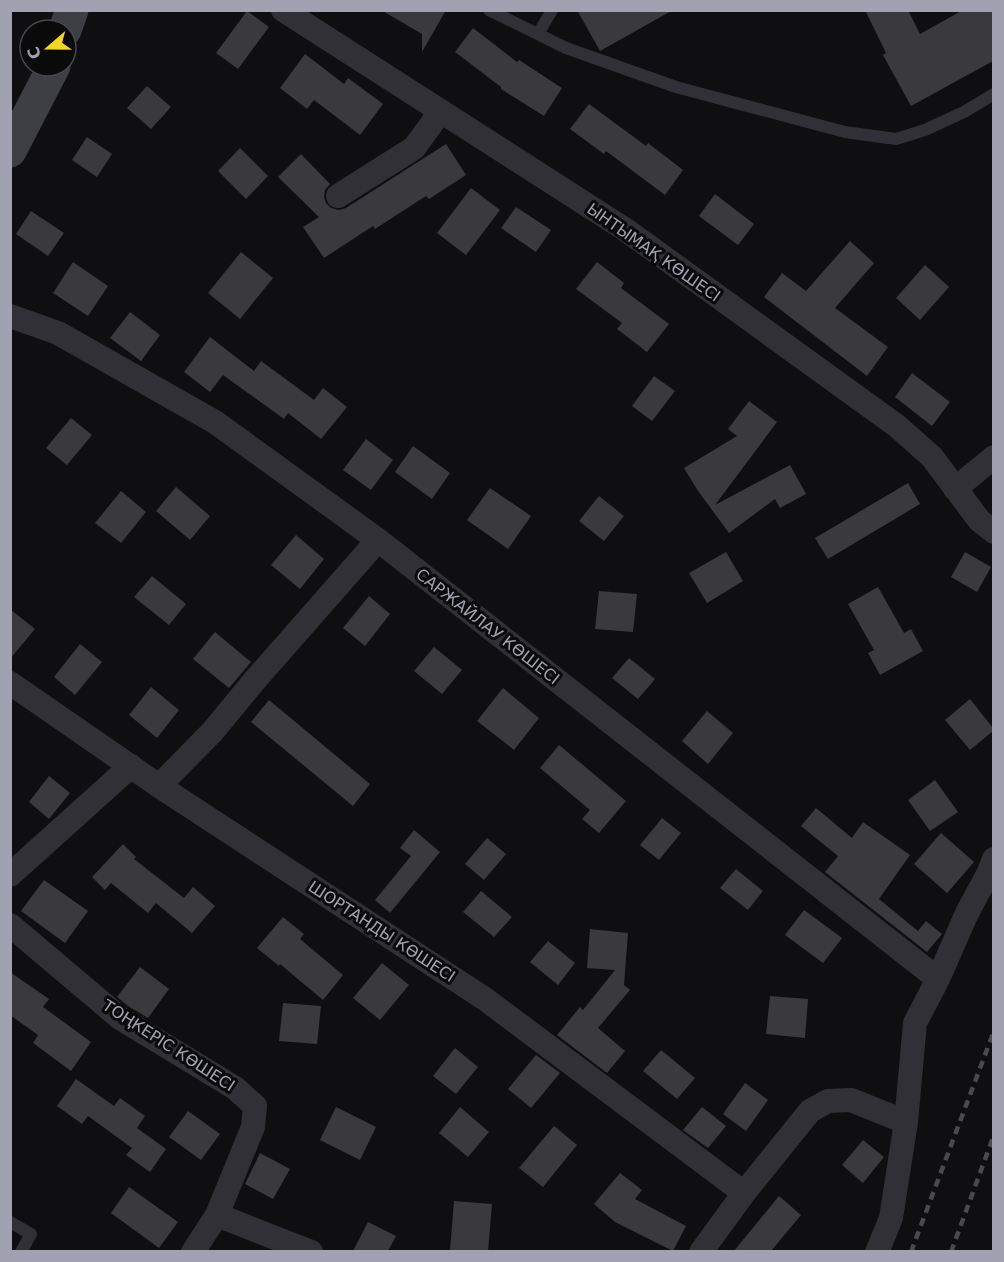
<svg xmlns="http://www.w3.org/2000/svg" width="1004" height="1262" font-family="'DejaVu Sans',sans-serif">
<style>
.building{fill:#3a393e}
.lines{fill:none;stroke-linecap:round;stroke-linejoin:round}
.lane{stroke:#303036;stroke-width:12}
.street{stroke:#303036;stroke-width:24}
.secondary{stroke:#3e3f45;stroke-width:33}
.rail{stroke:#494a51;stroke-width:4.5;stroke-dasharray:8 6;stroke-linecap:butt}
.labels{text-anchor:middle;stroke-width:6;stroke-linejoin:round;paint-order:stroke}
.street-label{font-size:16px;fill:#a0a2b2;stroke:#0b0a0b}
</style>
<rect width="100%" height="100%" fill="#0f0f11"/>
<path class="building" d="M381,10H446L422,52V34Z
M577,10H673L600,51Z
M865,10H908L920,34L963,10H993V61L911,106L883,55L886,53Z
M247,11L269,27L238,69L216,53Z
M473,28L517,62L519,60L562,88L544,116L501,89V87L455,52Z
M305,54L344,84L348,78L383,104L360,135L314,100L307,109L280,88Z
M147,86L171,107L151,129L127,108Z
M589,104L646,146L648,143L683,170L665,195L606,151L604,154L570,129Z
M87,137L112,154L97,177L72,160Z
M446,144L466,175L429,199L426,196L375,229L373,226L324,258L303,227L319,217L278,177L301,154L330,184L325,190L324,197L326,203L331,208L339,210L346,208Z
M240,148L268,176L246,199L218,171Z
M471,188L500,210L466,255L437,233Z
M715,194L754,224L738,245L699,216Z
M516,207L551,230L536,252L501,228Z
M31,211L64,233L48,256L16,234Z
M850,241L874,263L835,308L888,347L867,376L764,297L782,273L806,291Z
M241,252L273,278L240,319L208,293Z
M73,262L108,286L88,316L53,293Z
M597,262L624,283L621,288L669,324L647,352L617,329L622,323L576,289Z
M925,265L949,287L920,320L896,298Z
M130,312L160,335L141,361L110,338Z
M210,337L254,371L261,361L314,400L323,388L347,407L321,439L288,413L284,419L223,375L210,392L184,372Z
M912,373L950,402L932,426L895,397Z
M654,376L675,391L652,421L632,406Z
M749,401L777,422L715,505L790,465L806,494L780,508L775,499L729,533L698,491L684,468L737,436L728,429Z
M71,418L92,435L67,465L46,448Z
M366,439L393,460L371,490L343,470Z
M413,446L450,473L432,499L395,472Z
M908,483L920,504L828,559L815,538Z
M176,487L210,516L190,540L156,511Z
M490,488L531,516L508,549L467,520Z
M121,491L146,512L121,543L95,523Z
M599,496L624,516L604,541L579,521Z
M296,535L324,559L300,589L271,565Z
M726,552L743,581L707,603L689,573Z
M965,552L991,567L977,592L951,577Z
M152,576L186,604L169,625L134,597Z
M878,587L904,633L911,629L923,651L880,675L868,653L874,650L848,604Z
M599,591L637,594L633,632L595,629Z
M369,596L390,614L365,646L343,628Z
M10,609L35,629L10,659Z
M215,632L251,662L229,688L193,659Z
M80,644L102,662L75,695L54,677Z
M434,647L462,670L442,694L414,671Z
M629,658L655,679L638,699L612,678Z
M151,687L179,710L157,738L129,715Z
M503,688L539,718L514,750L477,721Z
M970,699L993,728V731L970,750L945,720Z
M269,700L370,784L353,806L251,722Z
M707,711L733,733L708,764L682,741Z
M559,745L626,801L599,833L582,819L590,810L540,768Z
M49,776L70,793L49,819L29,802Z
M935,780L958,812L930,831L908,800Z
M816,808L852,838L863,822L910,855L879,899L918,931L926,921L942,934L927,952L825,872L838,856L801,826Z
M662,818L681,833L659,860L640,845Z
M414,830L440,852L390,913L375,900L411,856L400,848Z
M941,833L974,862L947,893L914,864Z
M487,838L506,854L484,880L465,864Z
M123,844L136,857L134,859L184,898L193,887L215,906L192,933L156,903L148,913L111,883L105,890L92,877Z
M736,869L763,891L748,910L720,888Z
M44,880L88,911L65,943L21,911Z
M481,891L512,917L494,937L463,912Z
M804,910L842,938L823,963L785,935Z
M283,917L304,934L300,939L343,975L323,1000L280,964L279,966L257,948Z
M590,929L628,933L624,985L630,990L598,1028L625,1051L607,1073L557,1035L580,1007L583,1010L615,970L587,968Z
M548,941L575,963L558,985L530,962Z
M382,963L409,985L380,1020L353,998Z
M140,967L169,989L148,1018L128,1006L117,997Z
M10,972L49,999L43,1007L91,1042L71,1071L33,1043L38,1035L10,1015Z
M770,996L808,999L805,1038L766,1034Z
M283,1003L321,1006L317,1044L279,1041Z
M455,1048L478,1067L456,1094L433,1076Z
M661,1050L695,1078L677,1099L643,1071Z
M536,1055L560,1073L531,1108L508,1089Z
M76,1079L114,1106L120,1098L145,1116L137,1128L166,1149L150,1172L126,1155L132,1148L88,1116L82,1124L57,1106Z
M745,1083L768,1100L746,1131L723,1114Z
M336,1107L376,1127L360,1160L320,1140Z
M460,1107L489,1132L468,1157L439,1133Z
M702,1107L726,1126L708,1148L683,1130Z
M188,1111L220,1134L201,1160L169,1137Z
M554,1126L577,1145L543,1187L519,1168Z
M863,1140L884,1157L863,1183L842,1165Z
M260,1153L290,1169L273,1199L245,1184Z
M620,1173L642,1190L635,1199L686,1226L673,1251L615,1222L594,1204Z
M129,1187L178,1222L159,1248L111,1213Z
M779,1196L801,1215L771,1251H734Z
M454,1201L492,1204L488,1251H450Z
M368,1222L396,1236L388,1251H353Z"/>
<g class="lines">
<path class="lane" d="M489,10L566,48L676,87L845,132L896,139L925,130L964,112L994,94
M538,34L552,10
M10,1222L31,1234L21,1252"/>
<path class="street" d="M283,10L626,230L897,426L932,457L979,520L994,532
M338,196L414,148L441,111
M10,316L58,333L215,422L378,540L938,979
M955,489L994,457
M10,683L159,786L485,999L744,1193
M159,786L213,731L255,680L378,540
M10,875L131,766
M10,925L120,1018L235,1088L255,1106L253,1127L217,1215L193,1252
M217,1215L311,1252
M701,1252L744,1193L810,1111L828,1101L851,1100L906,1122L915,1023L938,979L967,913L988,874L994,859
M877,1252L891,1218L906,1122"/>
<path class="secondary" d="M65,30L72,10
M10,151L54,66"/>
<path class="rail" d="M911,1252L994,1031
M951,1252L994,1135"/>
</g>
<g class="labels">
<g class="street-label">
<text transform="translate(654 252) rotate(35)" y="6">ЫНТЫМАҚ КӨШЕСІ</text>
<text transform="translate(488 626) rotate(38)" y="6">САРЖАЙЛАУ КӨШЕСІ</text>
<text transform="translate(382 931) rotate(33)" y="6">ШОРТАНДЫ КӨШЕСІ</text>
<text transform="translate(169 1045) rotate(33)" y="6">ТОҢКЕРIС КӨШЕСІ</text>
</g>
</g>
<rect width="1004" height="1262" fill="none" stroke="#a0a2b2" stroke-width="24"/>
<g transform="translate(48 48) rotate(250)"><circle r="28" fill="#0b0a0b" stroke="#47474e" stroke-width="1.5"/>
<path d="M0-4.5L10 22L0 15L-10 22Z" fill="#f1d627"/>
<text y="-9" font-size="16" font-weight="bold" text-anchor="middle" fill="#a0a2b2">С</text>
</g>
</svg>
